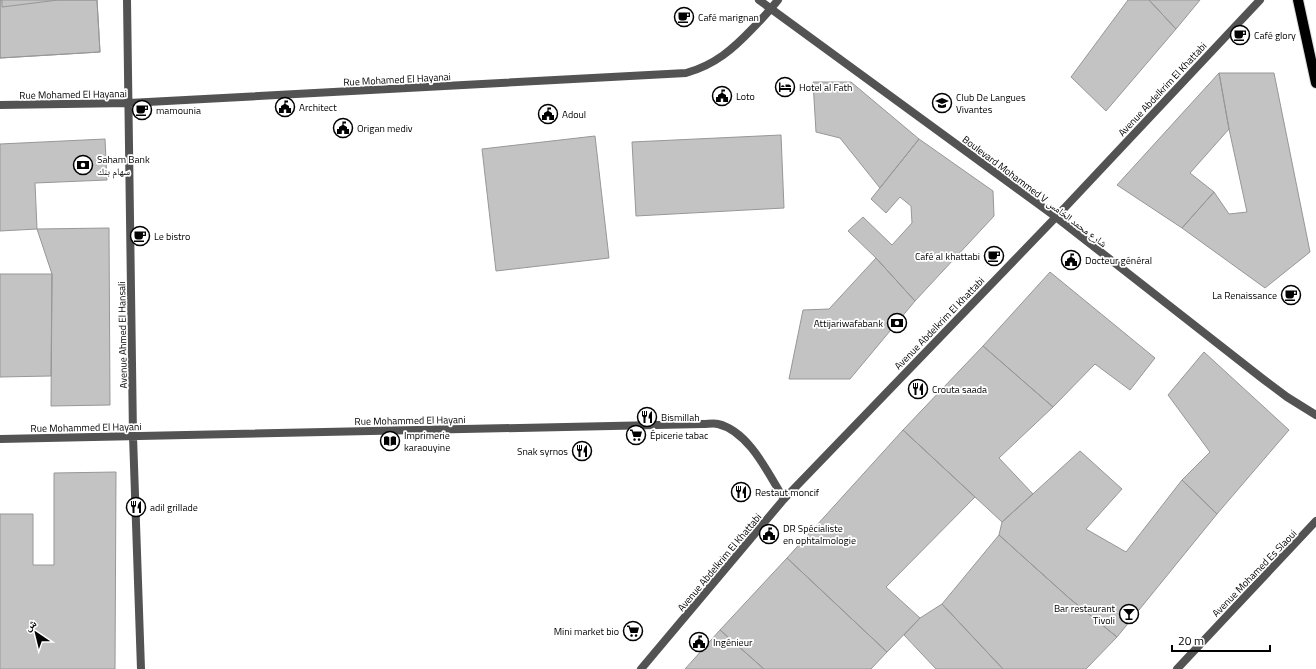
<svg xmlns="http://www.w3.org/2000/svg" width="1316" height="669" font-family="'Titillium Web','Noto Naskh Arabic',sans-serif">
<style>
.building{fill:#c3c3c3;stroke:#979797}
.lines{fill:none;stroke-linecap:round;stroke-linejoin:round}
.primary-casing{stroke:#dbdbdb;stroke-width:12}
.pedestrian{stroke:#535353;stroke-width:8}
.minor{stroke:#535353;stroke-width:8}
.tertiary{stroke:#535353;stroke-width:8}
.primary{stroke:#000;stroke-width:10}
.labels{text-anchor:middle;stroke-width:3.5;stroke-linejoin:round;paint-order:stroke}
.poi-label{font-size:10px;fill:#000;stroke:#fff;text-anchor:start}
.street-label{font-size:10px;fill:#000;stroke:#fff}
</style>
<rect width="100%" height="100%" fill="#fff"/>
<path class="building" d="M0,0H2V7L58,0H97L100,52L0,58Z
M0,0H97L100,52L0,58Z
M1128,0H1149L1176,29L1106,111L1071,77Z
M1149,0H1200L1176,29Z
M1219,73H1274L1310,252L1265,288L1182,228L1214,192L1229,214L1247,212L1229,129Z
M1219,73L1229,129L1190,173L1214,192L1182,228L1117,185Z
M813,82H851L919,139L880,188L840,138L816,132Z
M781,135L784,208L636,216L632,142Z
M595,136L609,258L496,271L482,149Z
M105,139L107,180L35,183L37,229L0,231V144Z
M919,139L993,191L994,216L915,301L876,258L848,231L863,217L892,245L912,223L911,206L900,197L886,213L871,199Z
M109,228L110,405L51,406L52,274L37,229Z
M876,258L915,301L850,379H789L803,310L829,309Z
M1050,272L1155,358L1130,390L1095,364L1053,407L983,346Z
M0,274H52L51,376L0,377Z
M983,346L1053,407L999,458L1033,494L1002,522L903,430Z
M1204,352L1289,430L1217,514L1182,480L1210,452L1168,395Z
M903,430L975,497L886,587L920,618L887,652L787,558Z
M1080,451L1122,489L1086,529L1126,552L1182,480L1217,514L1117,637L1069,598L999,535L1002,522Z
M116,472L115,669H0V514H33V565H54V473Z
M999,535L1069,598L1117,637L1086,669H1003L942,604Z
M787,558L887,652L871,669H764L720,630Z
M942,604L1003,669H936L904,635L920,618Z
M720,630L764,669H685Z"/>
<g class="lines">
<g class="primary-casing">
<path id="primary" d="M1298,0L1316,83"/>
</g>
<path class="pedestrian" d="M784,499L1056,217L1260,0"/>
<path class="minor" d="M127,0L133,436L141,669
M759,0L1056,217L1263,379L1287,397L1316,415
M0,105L129,103L686,73C715,65 733,49 753,28C762,19 770,10 778,0
M0,439L703,424C708,424 714,423 718,424C749,431 769,475 784,499L641,669"/>
<path class="tertiary" d="M1177,669L1316,521"/>
<use href="#primary" class="primary"/>
</g>
<defs>
<g id="cafe-ring" transform="scale(1)"><circle r="9.5" fill="#fff" stroke="#000" stroke-width="1.5"/><path d="M-5.5-4.5H6V0H3Q3 3.5 0 3.5H-2.5Q-5.5 3.5-5.5 0ZM3-3.2v2h1.7v-2ZM-6 4.5H4V6H-6Z" fill="#000"/></g>
<g id="hotel-ring" transform="scale(1)"><circle r="9.5" fill="#fff" stroke="#000" stroke-width="1.5"/><path d="M-6-4.5h1.5V1H6V5H4.5V3h-9V5H-6ZM-4 0a1.8 1.8 0 1 1 3.6 0ZM.5 0V-2.5h3Q6-2.5 6 0Z" fill="#000"/></g>
<g id="civic-ring" transform="scale(1)"><circle r="9.5" fill="#fff" stroke="#000" stroke-width="1.5"/><path d="M-.6-6.5H3V-4.5H.6V-3L4-1V1h2V6H-6V1h2V-1L-.6-3ZM-1.2 2.5V6h2.4V2.5Z" fill="#000"/></g>
<g id="school-ring" transform="scale(1)"><circle r="9.5" fill="#fff" stroke="#000" stroke-width="1.5"/><path d="M0-5L7-2L0 1L-7-2ZM-4 1L0 2.5L4 1V4Q0 6-4 4Z" fill="#000"/></g>
<g id="bank-ring" transform="scale(1)"><circle r="9.5" fill="#fff" stroke="#000" stroke-width="1.5"/><path d="M-6-4H6V4H-6ZM0-2.3a2.3 2.3 0 1 0 0 4.6a2.3 2.3 0 1 0 0-4.6Z" fill="#000"/></g>
<g id="restaurant-ring" transform="scale(1)"><circle r="9.5" fill="#fff" stroke="#000" stroke-width="1.5"/><path d="M-5-6h1v4h1v-4h1v4h1v-4h1v5L-1.5 .5V6h-2V.5L-5-1ZM5-6V6H3V1.5H1.5Q1.5-4 5-6Z" fill="#000"/></g>
<g id="supermarket-ring" transform="scale(1)"><circle r="9.5" fill="#fff" stroke="#000" stroke-width="1.5"/><path d="M-6-5.5h2.5l.6 2H6L4.5 2H-2.5L-4.4-4H-6ZM-1.5 3.2a1.3 1.3 0 1 0 .1 0ZM3 3.2a1.3 1.3 0 1 0 .1 0Z" fill="#000"/></g>
<g id="library-ring" transform="scale(1)"><circle r="9.5" fill="#fff" stroke="#000" stroke-width="1.5"/><path d="M-6-4Q-3-5.5-.7-3.5V5Q-3 3-6 4ZM6-4Q3-5.5 .7-3.5V5Q3 3 6 4Z" fill="#000"/></g>
<g id="bar-ring" transform="scale(1)"><circle r="9.5" fill="#fff" stroke="#000" stroke-width="1.5"/><path d="M-6-5H6L.8 .8V4.5H3.5V6h-7V4.5H-.8V.8Z" fill="#000"/></g>
</defs>
<g fill-rule="evenodd">
<use href="#cafe-ring" x="684" y="17"/>
<use href="#cafe-ring" x="1240" y="35"/>
<use href="#hotel-ring" x="785" y="87"/>
<use href="#civic-ring" x="722" y="96"/>
<use href="#school-ring" x="942" y="103"/>
<use href="#civic-ring" x="285" y="107"/>
<use href="#cafe-ring" x="142" y="110"/>
<use href="#civic-ring" x="548" y="114"/>
<use href="#civic-ring" x="343" y="128"/>
<use href="#bank-ring" x="83" y="165"/>
<use href="#cafe-ring" x="140" y="236"/>
<use href="#cafe-ring" x="994" y="256"/>
<use href="#civic-ring" x="1071" y="260"/>
<use href="#cafe-ring" x="1291" y="295"/>
<use href="#bank-ring" x="897" y="323"/>
<use href="#restaurant-ring" x="918" y="389"/>
<use href="#restaurant-ring" x="647" y="417"/>
<use href="#supermarket-ring" x="636" y="435"/>
<use href="#library-ring" x="390" y="441"/>
<use href="#restaurant-ring" x="582" y="451"/>
<use href="#restaurant-ring" x="741" y="492"/>
<use href="#restaurant-ring" x="136" y="507"/>
<use href="#civic-ring" x="769" y="534"/>
<use href="#bar-ring" x="1129" y="614"/>
<use href="#supermarket-ring" x="633" y="631"/>
<use href="#civic-ring" x="699" y="642"/>
</g>
<g class="labels">
<g class="poi-label">
<text x="698" y="21">Café marignan</text>
<text x="1254" y="39">Café glory</text>
<text x="799" y="91">Hotel al Fath</text>
<text x="736" y="100">Loto</text>
<text x="956" y="101">Club De Langues<tspan x="956" dy="12">Vivantes</tspan></text>
<text x="299" y="111">Architect</text>
<text x="156" y="114">mamounia</text>
<text x="562" y="118">Adoul</text>
<text x="357" y="132">Origan mediv</text>
<text x="97" y="163">Saham Bank<tspan x="97" dy="12">سهام بنك</tspan></text>
<text x="154" y="240">Le bistro</text>
<text x="980" y="260" text-anchor="end">Café al khattabi</text>
<text x="1085" y="264">Docteur général</text>
<text x="1277" y="299" text-anchor="end">La Renaissance</text>
<text x="883" y="327" text-anchor="end">Attijariwafabank</text>
<text x="932" y="393">Crouta saada</text>
<text x="661" y="421">Bismillah</text>
<text x="404" y="439">Imprimerie<tspan x="404" dy="12">karaouyine</tspan></text>
<text x="650" y="439">Épicerie tabac</text>
<text x="568" y="455" text-anchor="end">Snak syrnos</text>
<text x="755" y="496">Restaut moncif</text>
<text x="150" y="511">adil grillade</text>
<text x="783" y="532">DR Spécialiste<tspan x="783" dy="12">en ophtalmologie</tspan></text>
<text x="1115" y="612" text-anchor="end">Bar restaurant<tspan x="1115" dy="12">Tivoli</tspan></text>
<text x="619" y="635" text-anchor="end">Mini market bio</text>
<text x="713" y="646">Ingénieur</text>
</g>
<g class="street-label">
<text transform="translate(397 79) rotate(-3)" y="4">Rue Mohamed El Hayanai</text>
<text transform="translate(1162 89) rotate(-47)" y="4">Avenue Abdelkrim El Khattabi</text>
<text transform="translate(73 94) rotate(-1)" y="4">Rue Mohamed El Hayanai</text>
<text transform="translate(1035 191) rotate(37)" y="4">Boulevard Mohammed V شارع محمد الخامس</text>
<text transform="translate(939 323) rotate(-46)" y="4">Avenue Abdelkrim El Khattabi</text>
<text transform="translate(122 335) rotate(-91)" y="4">Avenue Ahmed El Hansali</text>
<text transform="translate(410 420) rotate(-1)" y="4">Rue Mohammed El Hayani</text>
<text transform="translate(86 427) rotate(-1)" y="4">Rue Mohammed El Hayani</text>
<text transform="translate(719 562) rotate(-50)" y="4">Avenue Abdelkrim El Khattabi</text>
<text transform="translate(1254 573) rotate(-46)" y="4">Avenue Mohamed Es Slaoui</text>
</g>
</g>
<g transform="translate(36 633) rotate(325)" stroke="#ffffff" stroke-width="3" paint-order="stroke">
<path d="M0-3L7 15L0 10L-7 15Z" fill="#000000"/>
<text y="-6" font-size="11" font-weight="bold" text-anchor="middle" fill="#000000">ش</text>
</g>
<path d="M1172 645v6h98v-6" fill="none" stroke="#000000" stroke-width="2"/>
<text x="1178" y="645" font-size="12" fill="#000000" stroke="#ffffff" stroke-width="3" paint-order="stroke">20 m</text>
</svg>
